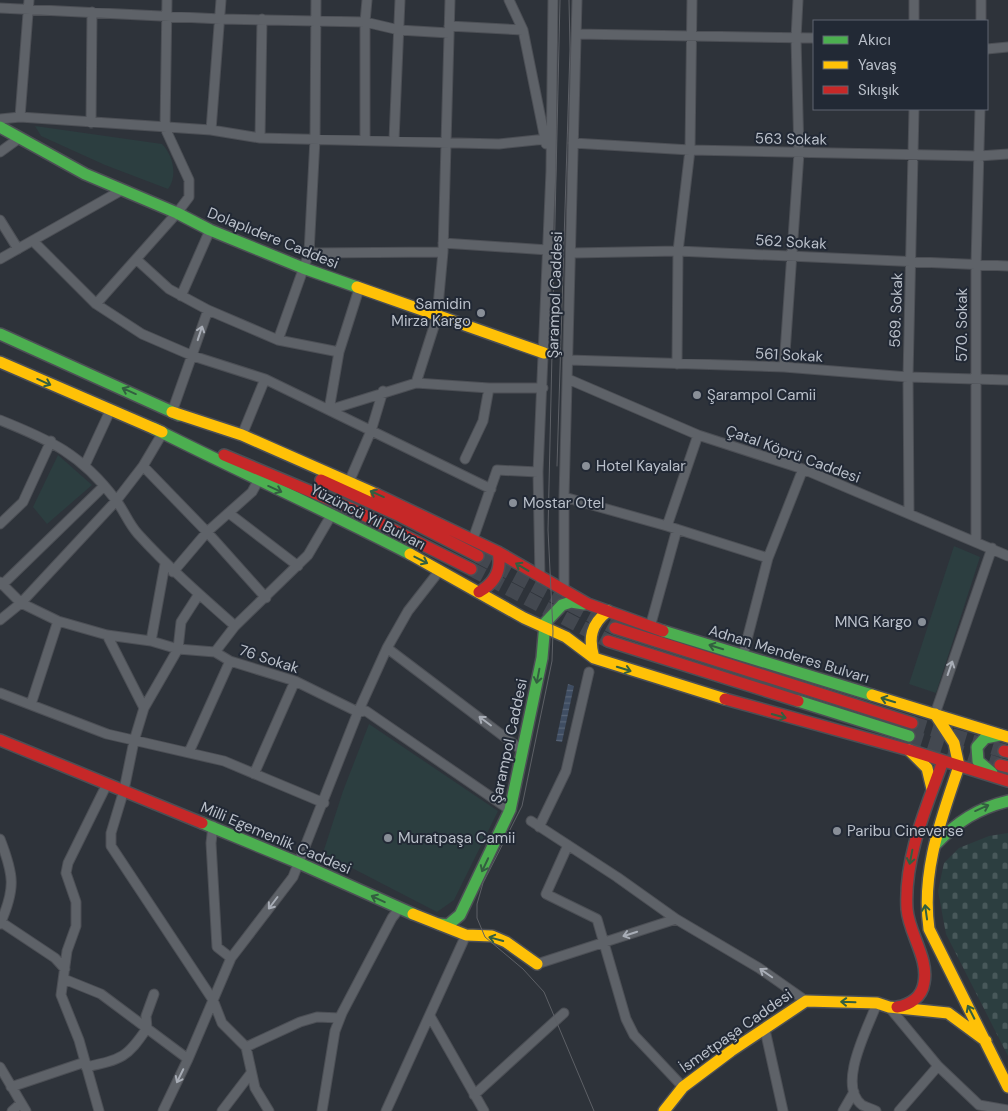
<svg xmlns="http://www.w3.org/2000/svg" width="1008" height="1111" font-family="'DM Sans',sans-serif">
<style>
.green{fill:#2c3e40}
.cemetery{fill:url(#cemetery-stones)}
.water{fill:url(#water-rules)}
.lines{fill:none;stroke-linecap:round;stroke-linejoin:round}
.primary-tunnel{stroke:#434850;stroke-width:14;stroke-dasharray:14 7;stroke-linecap:butt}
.street-casing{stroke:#4c4f55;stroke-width:11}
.fast-casing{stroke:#4c4f55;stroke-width:14}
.slow-casing{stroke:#4c4f55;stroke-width:14}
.jam-casing{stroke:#4c4f55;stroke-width:14}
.street{stroke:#5e6268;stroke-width:9}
.fast{stroke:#4caf50;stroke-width:11}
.slow{stroke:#ffc107;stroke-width:11}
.jam{stroke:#c62828;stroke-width:11}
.tram{stroke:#5d6066;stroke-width:1}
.oneway{stroke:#a8adb6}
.oneway2{stroke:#335f40}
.poi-dot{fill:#898f98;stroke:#222935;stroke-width:2}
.labels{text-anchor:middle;stroke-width:4;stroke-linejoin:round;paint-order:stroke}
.street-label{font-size:15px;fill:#bac0ca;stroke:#222935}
.poi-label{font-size:15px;fill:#bac0ca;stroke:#222935;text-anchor:start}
</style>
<defs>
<pattern id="cemetery-stones" width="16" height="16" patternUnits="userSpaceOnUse" patternTransform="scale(1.25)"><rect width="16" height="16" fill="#2c3e40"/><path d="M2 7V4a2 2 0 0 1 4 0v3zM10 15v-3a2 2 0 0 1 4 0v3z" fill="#48585a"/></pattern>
<pattern id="water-rules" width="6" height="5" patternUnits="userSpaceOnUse" patternTransform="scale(1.25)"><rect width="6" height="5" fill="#3f4d62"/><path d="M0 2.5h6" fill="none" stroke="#596577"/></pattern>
</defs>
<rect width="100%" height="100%" fill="#2e333a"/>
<path class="green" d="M35,126L162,144C173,155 178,176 168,189L105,165L41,136Z
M58,455L92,485L47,524L33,507Z
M954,546L980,557L936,693L909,684Z
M369,724L498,811L454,900L437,912L323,853L343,791Z"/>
<path class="cemetery" d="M1008,833V1056L946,934L938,891L944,863L959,848L989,836Z"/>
<path class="water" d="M568,684L574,686L562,742L556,741Z"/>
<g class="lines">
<path class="primary-tunnel" d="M478,556L615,628
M471,569L608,641
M912,723L1004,751
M909,736L1000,765"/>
<g class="street-casing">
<path id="street" d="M509,0L523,30L546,144
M0,8L221,19L365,22L399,30L449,33
M914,21V0
M981,21V0
M449,26L523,30
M576,34L814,38
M987,49L1008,47
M20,117L29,0
M0,119L20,117L211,130L260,138L499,144L546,139
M91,123L92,12
M211,130L221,0
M260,138L262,19
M365,140V22L367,0
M394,140L400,0
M573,143L690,150L979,156L1008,154
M0,152L18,139
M0,220L18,249
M33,241L96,304L142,334L193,356L265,379L491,489
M443,243L548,250
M309,253L443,252
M572,253L678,251L1008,266
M0,259L122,190
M136,259L169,289L208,310L278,340L339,352
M359,289L339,352L329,410L416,383L489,388H543
M181,296L210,230
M96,304L177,213L189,197V180L165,128L167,0
M278,340L309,253L315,139L316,0
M569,360L784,367L908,377L1008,380
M677,364L678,251L690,150L692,0
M784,367L799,153L796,38L798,0
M568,379L698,435L803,469L1008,556
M416,383L437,317L443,252L450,0
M172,412L208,310
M0,420C50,440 81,454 115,499C124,510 128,523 138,534C168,567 201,596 235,626
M242,435L265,379
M698,435L667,526L768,558
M465,459L483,421L489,388
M85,465L110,411
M143,466L207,532L266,598
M349,482L371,431L383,391
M564,497L667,526
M909,513L908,377L914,109
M230,514L298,566
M0,524L23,502L51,441
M473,539L497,470L538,472
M976,542V265L980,109
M173,572L207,532L252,492L258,481
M540,578L538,472L551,171L553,0
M0,582L21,603L58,621L107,635L151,641L178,649L215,652L230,661L295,681L358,712L366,711L510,810
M2,585L104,486
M564,591V497L577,0
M199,594L181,622L178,649L144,708L134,741L124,790L111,833V846L213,1000L222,1023L246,1047L255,1088L269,1111
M0,620L21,603L116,501L143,466L162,434
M650,627L677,529
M107,635L144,708
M151,641L165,564
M387,648L523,751
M215,652L235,626L308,555L332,514
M743,655L768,558L803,469
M0,693L107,734L224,761L324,803
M31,704L58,621
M935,714L992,548
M189,752L230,661
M254,774L295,681
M531,821L617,877L676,919L759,968L806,1001
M213,826L211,843L217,947L231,958
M539,827L566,771L589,672
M0,839C14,875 16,888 0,924
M568,845L546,894L597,919L626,1019L634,1035L683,1087
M1,922L55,958L65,969
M537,964L676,919
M64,979L101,994L188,1059
M889,1007L938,1066L979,1105L1008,1110
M430,1016L484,1111
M765,1030L783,1111
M246,1047L300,1022L317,1017L340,1018
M0,1067L26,1111
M86,1067C122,1059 127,1058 147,1028L146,1016L154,994
M11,1087L85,1062
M474,1095L564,1013
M12,1111L21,1103
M99,1111L79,1040L61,995L67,951L76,926V902L66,873L68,863L107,784
M163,1111L188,1059L231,958L293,877L358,712L387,648L408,611L440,570
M222,1111L251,1073
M322,1111L335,1031L342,1013L392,918L399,909
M386,1111L466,935
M843,1111L854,1092
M876,1111C872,1109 866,1107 862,1105C836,1085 869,1026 877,1003
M899,1111L938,1066"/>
</g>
<g class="fast-casing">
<path id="fast" d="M0,127L85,174L177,213L210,230L303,268L357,287
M0,334L179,415
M153,428C238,471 325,510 410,554
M663,631L872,695
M798,701L909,736
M992,773L978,761L977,747L985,738L1000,735
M202,823L299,863L413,914
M936,844C957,822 978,808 1008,801
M439,924L448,925L460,915L510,810L542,658L545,623L562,605L571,602L584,604"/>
</g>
<g class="slow-casing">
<path id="slow" d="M357,287L544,353
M0,362L162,432
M172,412L242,435L376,494
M410,554L524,618L566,637L594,658L725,699
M594,658C588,638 591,624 608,611
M872,695L1008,737
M935,714L954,743L959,766
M909,750L927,768L932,789
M959,766C941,820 921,871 929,929L1008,1087
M413,914L466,935L492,936L506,942L537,964
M664,1111L683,1087L731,1051L806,1001L877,1003L889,1007L948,1013L986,1041"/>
</g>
<g class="jam-casing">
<path id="jam" d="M224,455L350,508L471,569
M321,480L400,516L478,556
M376,494L498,552L588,604L663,631
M479,592C495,583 502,570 498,552
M615,628L912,723
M608,641L798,701
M725,699L909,750L1008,781
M0,740L202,823
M1004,751L1008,752
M1000,765L1008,767
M897,1007C910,1005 922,997 924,983C929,958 909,934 907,909C904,858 926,808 943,761"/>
</g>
<use href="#street" class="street"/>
<use href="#fast" class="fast"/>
<use href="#slow" class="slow"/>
<use href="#jam" class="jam"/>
<path class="tram" d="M560,0L548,530L553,631L552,661L522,806L483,883L477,904V918L485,937L523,969L544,992L594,1111
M557,466L570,49L569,0"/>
</g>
<defs><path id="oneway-shaft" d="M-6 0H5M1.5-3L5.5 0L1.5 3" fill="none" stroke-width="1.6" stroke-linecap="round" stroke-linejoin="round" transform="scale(1.25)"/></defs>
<g class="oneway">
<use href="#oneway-shaft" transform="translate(200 333) rotate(-72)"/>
<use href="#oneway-shaft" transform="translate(950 668) rotate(-71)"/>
<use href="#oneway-shaft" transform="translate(485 721) rotate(-143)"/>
<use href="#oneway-shaft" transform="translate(273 903) rotate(127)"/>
<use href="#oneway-shaft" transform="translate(630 934) rotate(162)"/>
<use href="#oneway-shaft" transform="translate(766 973) rotate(-145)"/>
<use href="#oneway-shaft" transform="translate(180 1076) rotate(116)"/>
</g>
<g class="oneway2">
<use href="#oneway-shaft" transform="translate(44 382) rotate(24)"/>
<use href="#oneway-shaft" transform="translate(129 391) rotate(-156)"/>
<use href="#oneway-shaft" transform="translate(275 489) rotate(24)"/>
<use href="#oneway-shaft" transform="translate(377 494) rotate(-156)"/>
<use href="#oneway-shaft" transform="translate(421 560) rotate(27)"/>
<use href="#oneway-shaft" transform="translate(522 567) rotate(-149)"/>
<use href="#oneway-shaft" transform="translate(716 647) rotate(-163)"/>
<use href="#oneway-shaft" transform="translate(624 669) rotate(17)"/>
<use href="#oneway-shaft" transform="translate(538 676) rotate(101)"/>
<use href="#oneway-shaft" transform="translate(888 700) rotate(-163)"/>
<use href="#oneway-shaft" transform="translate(779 716) rotate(16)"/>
<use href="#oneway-shaft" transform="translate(982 808) rotate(-24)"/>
<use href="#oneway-shaft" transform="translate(911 857) rotate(101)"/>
<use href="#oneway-shaft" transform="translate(485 865) rotate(115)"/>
<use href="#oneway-shaft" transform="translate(378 899) rotate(-155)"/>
<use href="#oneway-shaft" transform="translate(926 912) rotate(-98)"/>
<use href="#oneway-shaft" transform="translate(496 939) rotate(-165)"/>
<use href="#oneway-shaft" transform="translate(848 1002) rotate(-178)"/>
<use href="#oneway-shaft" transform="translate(971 1012) rotate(-117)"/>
</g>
<g class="poi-dot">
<circle cx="481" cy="313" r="5"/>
<circle cx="697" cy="395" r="5"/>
<circle cx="586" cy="466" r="5"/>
<circle cx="513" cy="503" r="5"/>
<circle cx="922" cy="622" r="5"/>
<circle cx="837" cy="831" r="5"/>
<circle cx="388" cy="838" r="5"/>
</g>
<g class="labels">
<g class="street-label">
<text transform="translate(791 139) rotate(1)" y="5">563 Sokak</text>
<text transform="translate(273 238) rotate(22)" y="5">Dolaplıdere Caddesi</text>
<text transform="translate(791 242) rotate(3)" y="5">562 Sokak</text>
<text transform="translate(555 295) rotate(-88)" y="5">Şarampol Caddesi</text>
<text transform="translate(896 310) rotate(-88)" y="5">569. Sokak</text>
<text transform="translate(962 325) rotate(-90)" y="5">570. Sokak</text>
<text transform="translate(789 355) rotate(3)" y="5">561 Sokak</text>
<text transform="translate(793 454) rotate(20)" y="5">Çatal Köprü Caddesi</text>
<text transform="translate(368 517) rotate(27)" y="5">Yüzüncü Yıl Bulvarı</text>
<text transform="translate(789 654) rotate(17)" y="5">Adnan Menderes Bulvarı</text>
<text transform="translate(269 659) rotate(18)" y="5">76 Sokak</text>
<text transform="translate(509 741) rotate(-78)" y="5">Şarampol Caddesi</text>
<text transform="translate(276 838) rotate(23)" y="5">Milli Egemenlik Caddesi</text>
<text transform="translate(736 1031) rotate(-35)" y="5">İsmetpaşa Caddesi</text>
</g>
<g class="poi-label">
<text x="471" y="309" text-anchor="end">Samidin<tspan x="471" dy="17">Mirza Kargo</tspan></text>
<text x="707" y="400">Şarampol Camii</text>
<text x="596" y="471">Hotel Kayalar</text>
<text x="523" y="508">Mostar Otel</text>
<text x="912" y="627" text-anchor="end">MNG Kargo</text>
<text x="847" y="836">Paribu Cineverse</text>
<text x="398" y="843">Muratpaşa Camii</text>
</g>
</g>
<rect x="813" y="20" width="175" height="90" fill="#222935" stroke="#5f6571"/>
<rect x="823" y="36" width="25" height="8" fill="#4caf50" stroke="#5f6571"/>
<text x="858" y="45" font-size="15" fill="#bac0ca">Akıcı</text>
<rect x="823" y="61" width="25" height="8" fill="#ffc107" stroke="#5f6571"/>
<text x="858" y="70" font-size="15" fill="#bac0ca">Yavaş</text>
<rect x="823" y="86" width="25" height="8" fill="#c62828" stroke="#5f6571"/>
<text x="858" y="95" font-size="15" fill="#bac0ca">Sıkışık</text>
</svg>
